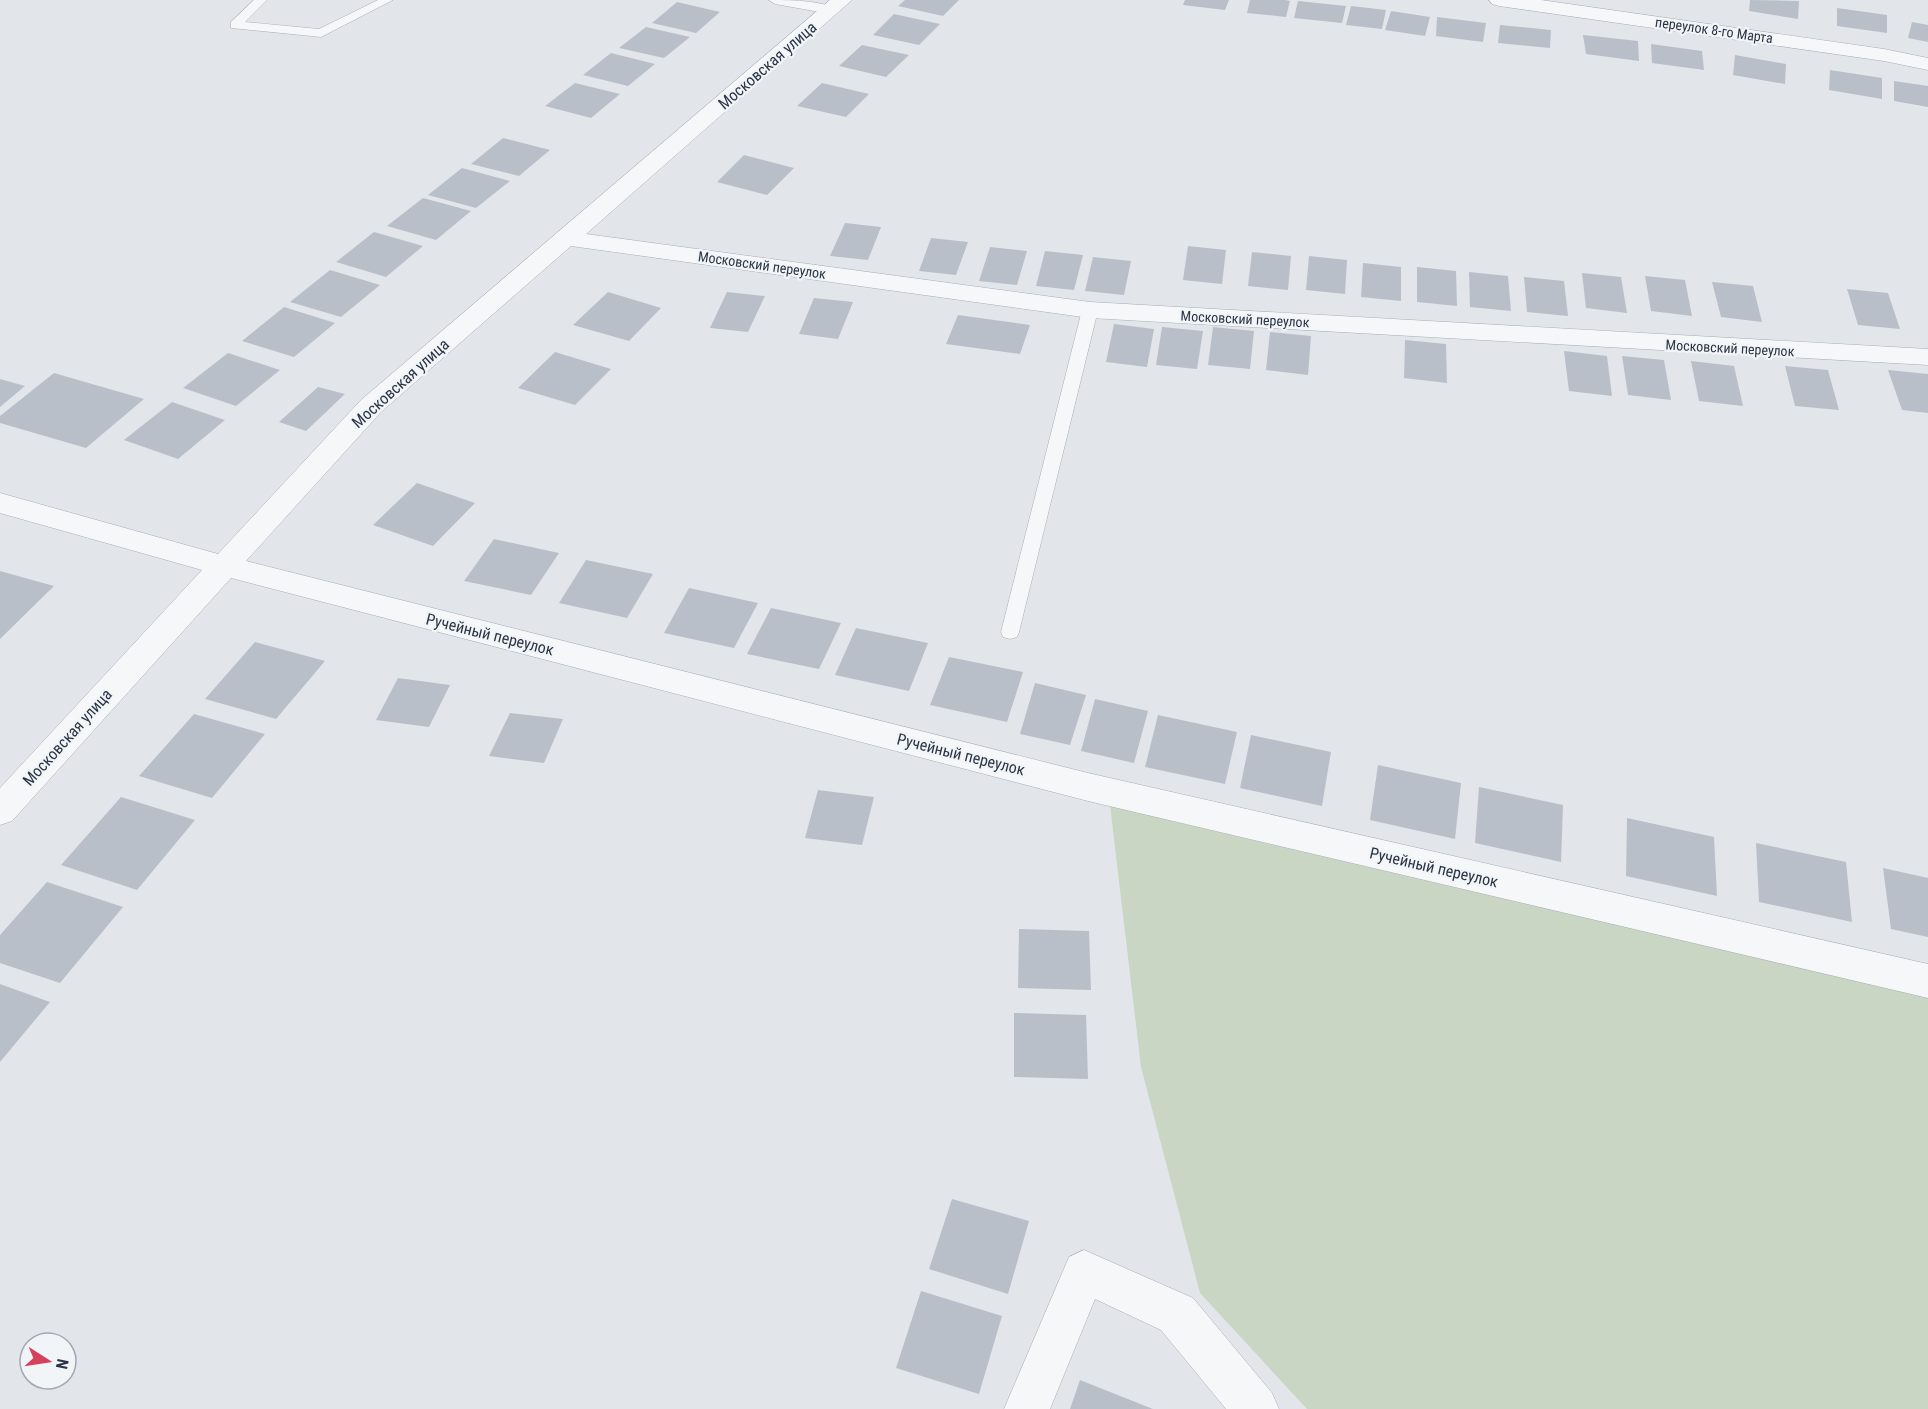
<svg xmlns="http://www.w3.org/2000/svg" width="1928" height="1409" font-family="'Roboto Condensed',sans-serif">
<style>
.green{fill:#c8d6c3}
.building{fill:#b9bfc9}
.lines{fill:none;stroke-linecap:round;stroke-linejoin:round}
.service-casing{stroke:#a7adb6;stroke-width:1}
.minor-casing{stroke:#a7adb6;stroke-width:1}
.service{fill:#f5f7f9;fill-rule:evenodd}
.minor{fill:#f5f7f9;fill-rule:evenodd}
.labels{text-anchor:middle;stroke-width:4.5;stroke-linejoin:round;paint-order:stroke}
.far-street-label{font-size:14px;fill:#293444;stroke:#f2f5f8}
.street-label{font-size:16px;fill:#293444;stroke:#f2f5f8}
</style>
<rect width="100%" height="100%" fill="#e2e6eb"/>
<path class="green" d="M1110,805L1928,997V1409H1307L1200,1293L1141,1067Z"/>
<path class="building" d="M905,0H959L943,16L898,6Z
M1185,0H1229L1225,10L1183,5Z
M1250,0H1285L1290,1L1286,17L1247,13Z
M1750,0L1799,1L1798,19L1749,11Z
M1298,1L1346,6L1342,23L1294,18Z
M677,2L720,12L696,33L652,23Z
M1351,6L1386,10L1382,29L1346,25Z
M1837,8L1887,15V33L1837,26Z
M1391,11L1430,17L1425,36L1385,30Z
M894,14L940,24L919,45L873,35Z
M1437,17L1486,23L1483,42L1436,36Z
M1912,22L1928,25V42L1908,38Z
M1500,25L1551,30L1550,48L1498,43Z
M646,27L690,37L664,58L619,48Z
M1583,35L1638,41L1639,61L1586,54Z
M1651,44L1702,51L1704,70L1652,63Z
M862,45L909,55L886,77L839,66Z
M611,53L655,64L628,86L583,75Z
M1735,55L1786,64L1785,84L1733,75Z
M1830,70L1882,78V99L1829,90Z
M1894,81L1928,86V107L1894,101Z
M575,83L620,94L591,118L545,106Z
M822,83L869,94L846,117L797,106Z
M503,138L550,150L519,176L471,164Z
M744,155L794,168L767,195L717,182Z
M462,168L510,181L476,208L428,195Z
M423,198L471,211L436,240L387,226Z
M845,223L881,227L868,260L830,256Z
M374,232L423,246L386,277L336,262Z
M931,238L968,242L956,275L919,271Z
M1188,246L1226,250L1222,284L1183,280Z
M990,247L1027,251L1017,285L979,281Z
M1045,251L1083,255L1074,290L1036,286Z
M1252,252L1291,256L1288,290L1248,286Z
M1309,256L1347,260L1345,294L1306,290Z
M1093,257L1131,261L1124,295L1085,291Z
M1363,263L1401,267V301L1361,297Z
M1417,267L1456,271L1457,306L1417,302Z
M330,270L380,285L341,317L290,302Z
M1469,272L1508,276L1511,311L1470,307Z
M1582,273L1621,277L1627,313L1586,308Z
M1645,276L1685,280L1692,316L1651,311Z
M1524,277L1564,281L1568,316L1527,312Z
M1712,282L1753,286L1762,322L1721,317Z
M1847,289L1888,293L1900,329L1858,325Z
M608,292L661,308L629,341L573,325Z
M727,292L765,296L748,332L710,328Z
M814,298L853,302L838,339L799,334Z
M284,307L335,323L294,357L242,341Z
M958,315L1030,325L1020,354L946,344Z
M1114,324L1154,329L1147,367L1106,362Z
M1162,327L1203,331L1197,369L1156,365Z
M1213,327L1254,331L1250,369L1208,365Z
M1270,332L1311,336L1308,375L1266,370Z
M1405,340L1446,344L1447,383L1404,378Z
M1564,351L1607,356L1612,396L1569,391Z
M555,352L611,369L575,405L518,388Z
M228,353L280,370L236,406L183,388Z
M1622,356L1664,360L1671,400L1628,395Z
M1691,361L1734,366L1743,406L1699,401Z
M1785,366L1828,370L1839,410L1795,406Z
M1888,370L1928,374V413L1902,410Z
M54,373L144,399L86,448L0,423V416Z
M0,379L25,386L0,407Z
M318,387L345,394L306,431L279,422Z
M172,402L225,420L178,459L124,440Z
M417,483L475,503L433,546L373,525Z
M494,539L559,553L531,595L464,581Z
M586,560L653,574L627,618L559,603Z
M0,571L54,586L0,639Z
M689,588L758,603L734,648L664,633Z
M771,608L841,623L819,669L747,654Z
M856,628L928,643L909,691L835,675Z
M255,642L325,661L276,719L205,699Z
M949,657L1023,672L1007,722L930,705Z
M398,678L450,685L429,727L376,720Z
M1035,683L1086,695L1070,745L1020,734Z
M1095,699L1148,711L1134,763L1081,751Z
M510,713L563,719L544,763L489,756Z
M194,714L265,734L212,798L139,776Z
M1158,715L1237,732L1225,784L1145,767Z
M1251,735L1331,752L1322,806L1240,788Z
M1378,765L1461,783L1455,839L1370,820Z
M1479,787L1563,805L1561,862L1475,843Z
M818,790L874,797L862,845L805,838Z
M121,797L195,820L137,890L61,865Z
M1627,818L1714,837L1717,896L1626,876Z
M1756,843L1846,862L1852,922L1759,902Z
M1883,868L1928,878V937L1891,929Z
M47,882L123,907L60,983L0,963V935Z
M1019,929L1089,931L1091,990L1018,988Z
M0,984L50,1002L0,1062Z
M1014,1013L1086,1015L1088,1079L1014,1077Z
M952,1199L1029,1221L1008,1294L929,1269Z
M921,1291L1002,1316L979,1394L896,1368Z
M1080,1380L1153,1409H1070Z"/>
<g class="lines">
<g class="service-casing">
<path id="service" d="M254,0H267L245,22L319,29L378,0H393L321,37L231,28V22Z
M769,0C786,0 824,0 837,10L831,14L775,4Z
M1090,305L1098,310L1019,632L1017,637L1010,639L1003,637L1001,632L1082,310Z"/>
</g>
<g class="minor-casing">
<path id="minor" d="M830,0H852L586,234L1090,302L1928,349V365L1090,318L571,246L381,412L246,561L1088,773L1928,964V998L1088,801L231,578L12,821L0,825V788L202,570L0,513V493L218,554L361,400Z
M1489,0H1541L1884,49L1928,58V70L1884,61L1499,6L1492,4Z
M1084,1250L1193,1298L1272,1393L1279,1409H1226L1161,1330L1095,1299L1050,1409H1004L1069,1257Z"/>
</g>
<use href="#service" class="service"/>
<use href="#minor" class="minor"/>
</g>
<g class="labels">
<g class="far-street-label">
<text transform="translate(1714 30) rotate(8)" y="5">переулок 8-го Марта</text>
<text transform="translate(762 265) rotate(8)" y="5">Московский переулок</text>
<text transform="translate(1245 319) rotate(3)" y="5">Московский переулок</text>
<text transform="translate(1730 348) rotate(3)" y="5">Московский переулок</text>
</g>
<g class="street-label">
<text transform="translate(767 65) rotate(-41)" y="6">Московская улица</text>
<text transform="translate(400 383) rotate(-42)" y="6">Московская улица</text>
<text transform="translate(490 634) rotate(14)" y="6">Ручейный переулок</text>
<text transform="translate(67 737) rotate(-48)" y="6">Московская улица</text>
<text transform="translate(961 754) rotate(14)" y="6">Ручейный переулок</text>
<text transform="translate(1434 867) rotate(13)" y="6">Ручейный переулок</text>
</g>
</g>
<g transform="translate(48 1361) rotate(102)"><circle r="28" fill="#f2f5f8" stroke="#a2a8b0" stroke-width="1.5"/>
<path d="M0-4.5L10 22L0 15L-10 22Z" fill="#d7405c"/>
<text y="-9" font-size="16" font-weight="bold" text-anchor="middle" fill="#293444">N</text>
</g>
</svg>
